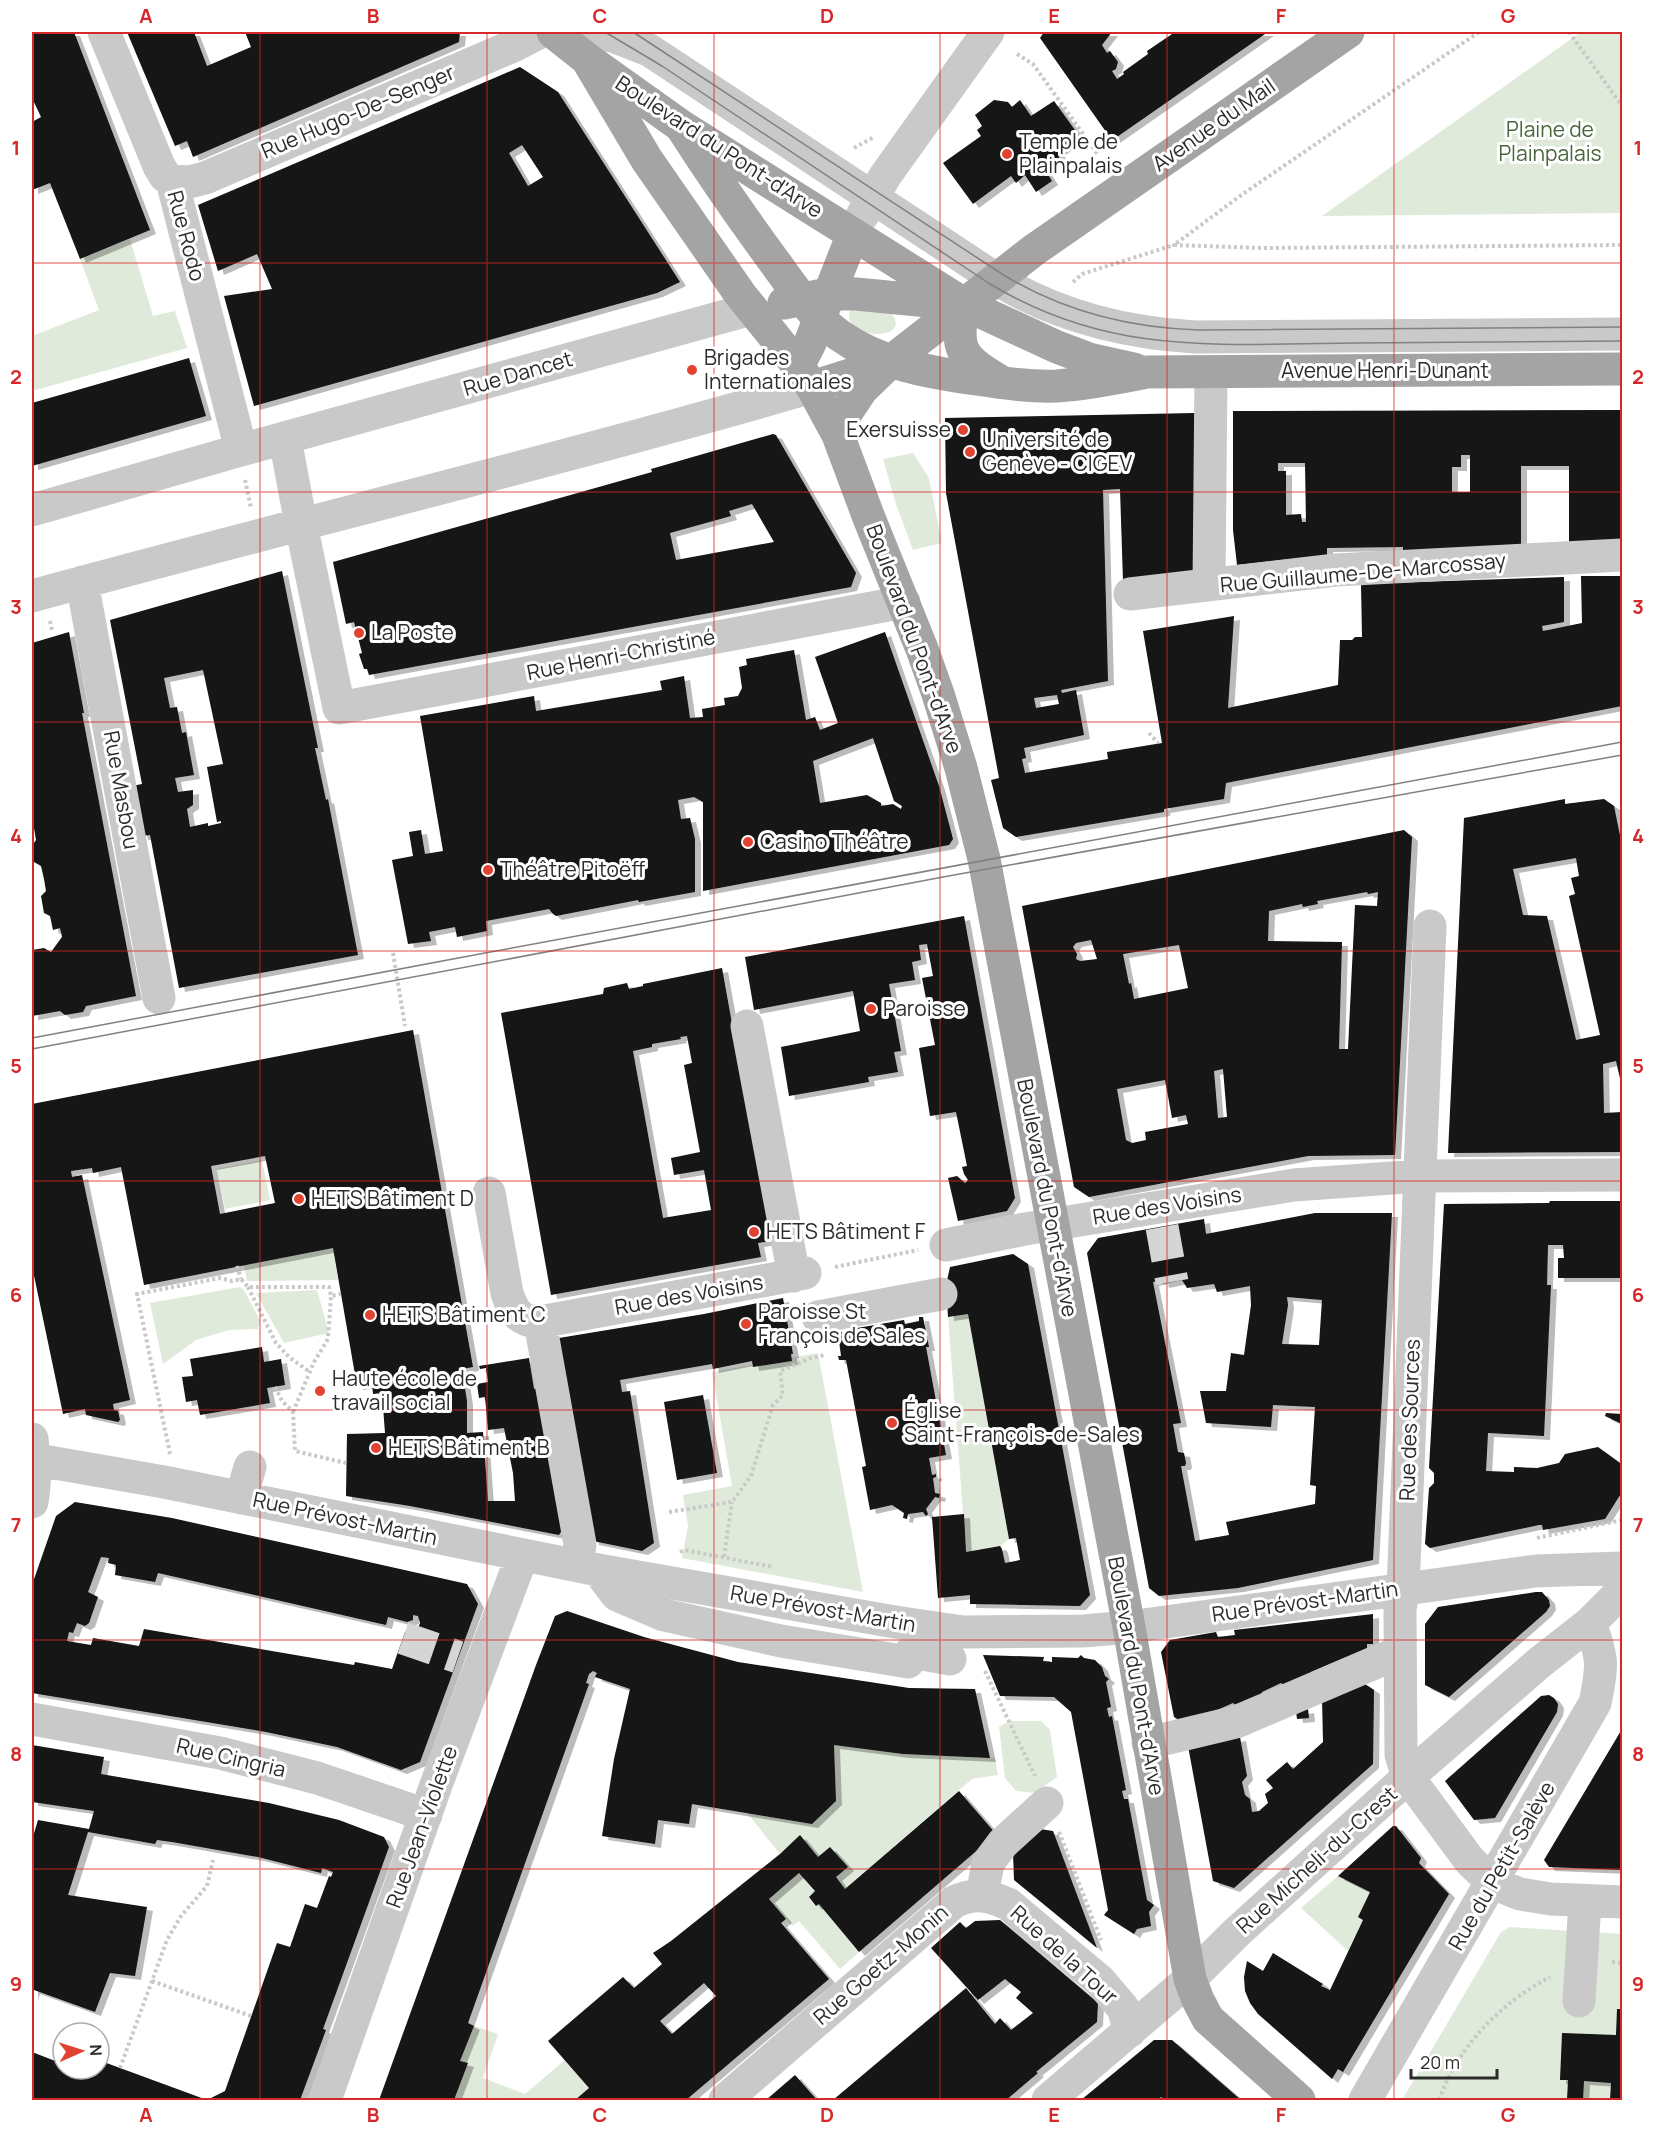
<svg xmlns="http://www.w3.org/2000/svg" width="1654" height="2132" font-family="Manrope,sans-serif">
<style>
.green{fill:#e0eada}
.building{fill:#131313;fill-rule:evenodd;filter:url(#shadow)}
.lines{fill:none;stroke-linecap:round;stroke-linejoin:round}
.minor-tunnel{stroke:#d5d5d5;stroke-width:33;stroke-dasharray:33 16;stroke-linecap:butt}
.path{stroke:#c9c9c9;stroke-width:4;stroke-dasharray:3 3;stroke-linecap:butt}
.minor{stroke:#c9c9c9;stroke-width:33}
.major{stroke:#a4a4a4;stroke-width:33}
.tram{stroke:#818181;stroke-width:1.5}
.grid{fill:none;stroke:#d62828;stroke-width:1.5;stroke-opacity:0.55}
.poi-dot{fill:#e04332;stroke:#fff;stroke-width:2}
.labels{text-anchor:middle;stroke-width:6;stroke-linejoin:round;paint-order:stroke}
.street-label{font-size:21px;fill:#2c2c2c;stroke:#fff}
.park-label{font-size:21px;fill:#48663b;stroke:#fff}
.poi-label{font-size:21px;fill:#2c2c2c;stroke:#fff;text-anchor:start}
.neatline{fill:none;stroke:#d62828;stroke-width:2}
.grid-label{font-size:20px;text-anchor:middle;font-weight:bold;fill:#d62828}
</style>
<defs>
<filter id="shadow"><feDropShadow dx="6" dy="4" stdDeviation="0" flood-color="#0004"/></filter>
</defs>
<rect width="100%" height="100%" fill="#fff"/>
<path class="green" d="M1581,32H1622V213L1322,216Z
M130,239L153,316L175,311L187,348L32,391V336L99,310L80,259Z
M850,310L890,312C917,342 840,341 850,310Z
M913,453L929,478L942,543L913,550L896,504L883,459Z
M262,1160L270,1200L225,1209L217,1169Z
M333,1248L338,1280L247,1281L244,1265Z
M240,1287L244,1290L260,1320L258,1329L229,1330L196,1340L163,1364L150,1303Z
M317,1290L329,1333L284,1343L256,1293Z
M968,1314L1009,1539L1000,1546L966,1552L948,1317Z
M818,1353L863,1592L682,1558L688,1526L683,1495L732,1486L712,1372Z
M1009,1721H1041L1050,1730L1057,1777L1035,1793L1016,1791L1005,1778L999,1727Z
M834,1745L903,1754L995,1758L998,1775L972,1779L845,1889L800,1836L780,1854L747,1813L812,1824L836,1801Z
M799,1873L815,1891L809,1898L816,1906L819,1904L859,1952L840,1969L799,1921L792,1926L769,1899Z
M1338,1876L1370,1892L1358,1917L1363,1920L1348,1951L1301,1908Z
M1510,1927L1622,1934V2100H1402L1501,1932Z
M474,2026L498,2034L483,2078L525,2094L565,2060L589,2088L575,2100H454L467,2063L460,2061Z"/>
<path class="building" d="M32,32H74L150,230L80,259L50,183L32,190V122L41,117L32,98Z
M127,32H194L207,66L251,47L245,32H460L459,42L193,157L187,141L175,146Z
M1044,32H1112L1102,45L1107,53L1110,51L1118,62L1116,69L1112,71L1117,79L1124,74L1123,72L1148,54L1147,51L1175,32H1268L1114,139H1111L1040,38Z
M520,67L558,92L680,282L657,293L254,406L224,296L272,289L257,254L218,271L198,205ZM522,145L543,177L528,186L509,153Z
M994,100L1008,102L1012,107L1020,100L1031,116L1054,101L1080,137L1058,152L1061,156L1044,168L1052,181L1036,192L1025,175L1016,183L1011,176L973,204L943,163L981,136L977,130L982,126L975,115Z
M189,358L206,416L32,466V403Z
M1622,410V542L1569,544V466H1521V547L1403,553V547L1327,548V555L1237,565L1233,530V411ZM1461,455H1470V492H1452V467H1461ZM1278,463H1305L1306,522H1302L1301,514L1286,515V471H1278Z
M1195,413L1197,570L1123,581L1120,489L1103,490L1108,681L1061,690L1062,693L1076,690L1084,735L1024,748L1026,758L1022,759L1025,773L1108,759L1107,752L1162,743L1143,631L1234,616L1228,708L1338,685L1340,640H1352L1355,637H1362L1361,584L1564,577V622L1542,626L1543,631L1582,623L1581,576H1622V706L1226,783L1224,799L1164,809V812L1016,837L1003,828L991,780L999,778L946,493L945,418ZM1057,695L1059,704L1036,708L1034,698Z
M773,434L776,435L856,573L851,587L369,675L367,669H364L359,654L362,653L354,622L346,624L333,562L652,472L651,469ZM752,504L774,542L676,560L670,533L731,516L729,511Z
M282,571L318,748H315L326,800L328,799L358,955L179,988L150,835L142,836L132,786L142,784L110,620ZM203,670L223,764L207,767L217,822L221,821V823L208,826V823L190,827L187,809L193,805V790L178,792L175,778L194,775L186,732L182,733L177,707L170,708L164,678Z
M69,632L84,713H82L136,996L86,1006L83,1012L65,1015L60,1011L32,1016V950L44,948L51,952L62,937L60,928L53,930L50,916L44,913L41,896L46,891L44,879L41,866L34,862L32,846L36,840L32,816V643Z
M885,632L939,786L953,839L949,845L703,891V802L694,797L678,800L681,819L690,818L695,839V892L639,902L638,900L556,916L553,914L549,909L486,921L487,931L457,937L455,927L429,932L431,941L408,944L392,860L413,856L409,832L421,830L425,854L443,851L420,716L534,696L536,711L662,690L660,681L684,676L690,718L703,717L702,709L725,705L724,698L738,696L742,688L739,667L747,665L746,659L794,650L806,720L815,717L820,730L838,723L815,657ZM873,738L894,801L902,806L901,809L893,804L881,806V803L867,795L820,803L813,761Z
M1565,799V804L1604,799L1614,806L1622,845V1087L1616,1061L1603,1064L1604,1113L1622,1112V1152L1448,1153L1464,818ZM1576,858L1579,876L1571,878L1575,894L1569,896L1600,1035L1576,1040L1547,916L1523,915L1513,869Z
M1404,830L1412,837L1395,1155L1308,1156L1089,1197L1074,1187L1022,906ZM1367,892L1368,894L1378,892L1377,906L1355,905L1348,1049H1339L1342,942L1268,941L1269,911L1302,904L1303,907L1318,904L1317,901ZM1091,940L1097,959L1080,961L1076,959L1077,954L1073,947L1076,943ZM1179,945L1188,988L1134,999L1131,983L1129,984L1123,954ZM1223,1069L1227,1117L1218,1118L1214,1071ZM1165,1080L1172,1118L1186,1115L1188,1124L1145,1132L1146,1140L1132,1143L1126,1140L1117,1089Z
M964,916L1015,1198L1007,1211L958,1221L948,1178L957,1176L965,1183L968,1180L964,1174L962,1167L967,1166L956,1112L930,1116L919,1048L935,1045L922,978L933,976L927,944L919,945L921,960L912,962L915,980L889,984L901,1051L894,1052L898,1072L868,1077L869,1082L789,1096L781,1047L860,1031L853,991L754,1010L745,957Z
M722,968L771,1241L758,1243L761,1257L551,1295L501,1013L603,994L604,988L627,983L629,989L643,986V984ZM687,1036L692,1063L684,1065L700,1152L671,1158L674,1175L704,1170L711,1210L663,1218L633,1051L652,1047V1044L681,1039L680,1037Z
M413,1030L473,1367L462,1369L467,1401V1433L483,1432L488,1501H515L513,1473L504,1428L488,1430L485,1397L479,1398L477,1384L488,1382L486,1368L480,1369L479,1366L529,1358L534,1389L540,1388L564,1527L559,1535L410,1506L346,1496L347,1434L385,1433L382,1393L373,1394L372,1384L357,1386L333,1248L144,1285L121,1167L93,1173L92,1168L71,1171L72,1177L82,1175L130,1400L113,1404L114,1410L118,1411L120,1420L118,1422L86,1415L85,1409L63,1414L32,1266V1104ZM265,1156L275,1203L220,1214L211,1166Z
M1550,1201H1622V1278H1558V1258H1564L1563,1245H1548L1547,1285H1551L1544,1436L1488,1433L1486,1471L1514,1472V1467L1537,1468L1559,1463L1565,1454L1598,1447L1620,1463L1622,1492L1605,1519L1543,1530L1542,1525H1539L1430,1548L1425,1544L1429,1488L1434,1483V1473L1429,1468L1444,1204L1549,1203Z
M1315,1213H1392L1373,1560L1238,1588L1159,1596L1149,1588L1087,1253L1098,1238L1204,1219L1206,1234ZM1162,1280L1163,1284L1182,1280L1187,1288L1214,1284L1217,1292L1250,1286L1251,1305L1244,1355L1231,1353L1226,1391H1200L1206,1423L1271,1427L1273,1405L1315,1407L1310,1485L1316,1486L1315,1504L1226,1522L1229,1535L1195,1541L1181,1466H1185L1186,1463L1184,1453L1178,1452L1173,1424L1181,1423L1153,1282ZM1287,1297L1322,1300L1319,1345L1282,1344L1288,1305Z
M1013,1254L1028,1264L1090,1595L1080,1606L970,1604V1595L938,1598L932,1517L964,1514L966,1552L1000,1546L1002,1549L1005,1563L1020,1560L1016,1538L1009,1539L968,1314L948,1317L946,1285L950,1267Z
M783,1298L793,1354H791L792,1361L753,1367L752,1361L713,1369L712,1364L620,1380L622,1392L630,1391L654,1543L642,1551L593,1541L559,1338L704,1314Z
M919,1317H923L929,1347H926L946,1455L929,1458L932,1475L936,1474V1477L933,1478L935,1493L940,1494L939,1498L935,1497L926,1509L928,1514L926,1516L923,1512L908,1514L907,1519L903,1518L904,1513L892,1505L870,1510L862,1467L866,1466L846,1360H839L838,1356H841L839,1341H836L835,1337L838,1336V1332H842L843,1335L857,1333V1328L904,1320L905,1324L919,1321Z
M262,1347L264,1362L281,1359L285,1385L267,1388L270,1403L200,1415L197,1400L186,1402L182,1377L193,1376L190,1359Z
M703,1395L717,1473L677,1480L664,1402Z
M1606,1413L1622,1414V1424L1605,1416Z
M75,1502L172,1518L467,1584L478,1604L420,1762L401,1770L337,1747L266,1732L32,1693V1585L56,1516ZM101,1557L109,1558L108,1563L116,1565L115,1575L155,1582L158,1573L386,1625L388,1617L407,1622L413,1620V1615L418,1616L420,1623L415,1636L405,1632L392,1669L355,1662L354,1665L144,1629L139,1646L93,1638L91,1645L67,1641L69,1632L73,1633L77,1623L85,1626L89,1623L98,1597L88,1592Z
M1536,1592H1542L1549,1600L1550,1606L1546,1612L1449,1697L1425,1685V1624L1438,1607Z
M567,1611L644,1637L738,1662L909,1688L975,1689L990,1758L903,1754L834,1745L836,1801L812,1824L692,1804L689,1824L658,1820L655,1844L602,1836L614,1759L630,1689L595,1677L597,1673L593,1671L589,1674L586,1683L589,1684L468,2023L474,2026L460,2061L468,2063L454,2100H379L536,1665L555,1616Z
M1373,1614V1644H1367V1648L1311,1672L1309,1679L1288,1687L1281,1683L1262,1692L1260,1698L1239,1708L1233,1703L1185,1724L1174,1717L1161,1652L1170,1640L1216,1632L1218,1637L1235,1635L1234,1630Z
M983,1655L1044,1657L1043,1661L1052,1662V1657L1078,1658L1081,1655L1084,1658L1095,1660L1102,1667L1105,1676L1109,1679L1106,1682L1111,1707L1107,1708L1109,1717L1112,1716L1126,1790L1122,1791L1124,1799H1128L1147,1900L1154,1905L1149,1912L1151,1926L1137,1929L1134,1934L1104,1915L1108,1910L1071,1712L1054,1697L1000,1696Z
M1362,1682L1374,1690L1373,1764L1234,1888L1213,1881L1188,1746L1240,1737L1247,1776L1242,1782L1245,1795L1250,1799L1252,1812L1259,1811L1268,1803L1265,1794L1273,1788L1266,1780L1287,1762L1293,1769L1323,1742L1322,1698Z
M1549,1695L1554,1698L1558,1704L1557,1712L1495,1818L1474,1820L1445,1781L1532,1704L1541,1696Z
M1308,1709L1309,1718L1297,1719L1296,1711Z
M1622,1729V1870L1549,1867L1544,1860Z
M32,1745L104,1757L101,1774L269,1803L339,1820L384,1837L389,1847L323,2029L326,2030L300,2100H32V2052L63,2064V2069H77L96,2076L101,2061L207,2100L225,2091L277,1943L290,1947L305,1904L317,1908L329,1876L331,1877L333,1872L322,1868L321,1873L258,1857L172,1842L157,1840L155,1844L88,1832L68,1895L147,1907L135,1976L110,1973L95,2012L34,1990L32,1996V1840L38,1820L89,1829L94,1811L32,1802Z
M959,1791L996,1834L859,1952L819,1904L816,1906L809,1897L815,1891L799,1873L769,1899L786,1919L781,1923L829,1979L686,2100H575L589,2088L548,2041L623,1977L634,1988L662,1964L653,1953L671,1941L780,1854L800,1835L818,1857L830,1847L848,1867L836,1877L845,1889ZM704,1983L716,1996L672,2034L660,2021Z
M1393,1826H1396L1421,1858L1419,1863L1449,1894L1343,2072L1338,2069L1332,2079L1258,2014L1250,2003L1245,1991L1244,1977L1247,1961L1263,1971L1273,1953L1323,1984L1321,1986L1330,1990L1363,1920L1358,1917L1370,1892L1338,1876Z
M1040,1829L1053,1831L1097,1948L1014,1880L1013,1853Z
M1000,1920L1098,2003L1097,2022L1036,2072L1038,2073L1006,2100H833L966,1988L995,2024L1000,2018L1011,2030L1033,2013L1016,1998L1021,1992L1005,1979L978,2000L931,1948L960,1922L966,1928L975,1921Z
M1617,2009H1622V2100H1610L1611,2083L1584,2081L1583,2100H1567L1568,2080H1560L1562,2033L1616,2035Z
M1154,2040H1172L1241,2100H1166L1161,2097L1158,2100H1081Z
M795,2075L817,2100H766Z"/>
<g class="lines">
<path class="minor-tunnel" d="M1162,1227L1172,1282
M403,1638L458,1657"/>
<path class="path" d="M1479,32L1240,196L1174,245L1262,248L1622,245
M1569,32L1622,106
M1017,54L1033,64L1099,156
M854,148L874,137
M1073,282L1082,274L1174,245
M245,480L251,508
M50,621L52,630
M1149,733L1158,743
M1169,808V815
M393,953L405,1026
M237,1266L241,1279
M835,1267L918,1250
M248,1287L276,1343L290,1358L310,1372
M275,1387L282,1401L293,1412L295,1451L346,1463
M293,1412L314,1362L328,1339L331,1296
M170,1454L137,1294L220,1278L232,1281L241,1279L248,1287H329L331,1296L341,1294
M669,1512L732,1502L751,1476L773,1405L783,1395L780,1371L811,1358L825,1355
M1537,1538L1622,1520
M680,1552L685,1550L773,1567
M724,1557L732,1502
M985,1671L1035,1776
M1059,1832L1101,1940
M1612,1962L1622,1963
M152,1981L251,2016
M120,2068L167,1940L181,1916L207,1886L213,1860
M1439,2100C1458,2047 1500,2003 1550,1977"/>
<path class="minor" d="M104,32L159,166L165,176L172,181L241,450
M580,32L613,36L649,50L996,279C1057,316 1124,333 1195,337L1622,334
M172,181L189,182L205,178L513,46L540,32
M862,216L885,176L988,32
M285,439L301,524L339,708L904,602
M32,510L241,450L751,309
M82,582L159,998
M1209,585L1211,372
M1130,594L1336,570L1622,555
M32,596C291,525 553,462 812,387
M1430,926L1403,1589L1400,1610L1401,1755L1408,1777L1470,1861L1493,1883L1520,1894L1551,1899L1622,1902
M747,1026L794,1276
M489,1193L507,1293C513,1312 520,1322 540,1322L805,1273
M946,1245L1025,1229L1294,1185L1420,1176L1622,1175
M818,1317L941,1294
M540,1322L580,1544L577,1566
M32,1459L164,1482L598,1570L895,1622L963,1632L1083,1631L1129,1627L1536,1571L1622,1568
M241,1498L250,1467
M32,1502C36,1480 35,1461 32,1439
M598,1570L617,1595L664,1615L781,1641L908,1662L911,1652L950,1659
M32,1719L220,1753L317,1778L426,1815
M1148,1743L1236,1722L1400,1652
M982,1896L988,1863L1003,1843L1047,1803
M1579,2001L1585,1901
M325,2100L436,1785L522,1556
M725,2100L954,1902C975,1892 988,1895 1008,1904L1100,1981L1123,2008L1130,2031
M1048,2100L1190,1979L1236,1933L1408,1777L1539,1663L1590,1623L1622,1591
M1365,2100L1595,1703C1603,1666 1603,1658 1590,1623"/>
<path class="major" d="M553,32L587,59L681,126L964,304L1057,347L1089,359L1134,369
M587,59L647,160L740,294L798,366L812,387L838,435L869,518L922,649L938,694L961,768L984,859L1129,1627L1190,1979L1198,2000L1208,2019L1299,2100
M681,126C711,173 743,219 776,264C795,290 813,317 839,335C880,364 927,372 976,379C1003,383 1030,387 1057,386C1088,384 1117,378 1147,372L1622,369
M784,303L828,294H856L959,304
M964,304C954,349 961,359 1000,381
M798,366L810,343L853,234
M812,387L885,364
M838,435L846,413L862,389L890,362L1034,250L1348,32"/>
<path class="tram" d="M605,32L662,66L990,284C1112,357 1219,344 1355,343C1444,343 1533,342 1622,341
M633,32L1002,274C1062,311 1129,328 1199,330L1622,327
M32,1038C562,939 1092,838 1622,742
M32,1049L943,877L1622,755"/>
</g>
<path class="grid" d="M260,32V2100M487,32V2100M714,32V2100M940,32V2100M1167,32V2100M1394,32V2100M32,263H1622M32,492H1622M32,722H1622M32,951H1622M32,1181H1622M32,1410H1622M32,1640H1622M32,1869H1622"/>
<g class="poi-dot">
<circle cx="1007" cy="154" r="6"/>
<circle cx="692" cy="370" r="6"/>
<circle cx="963" cy="430" r="6"/>
<circle cx="970" cy="452" r="6"/>
<circle cx="359" cy="633" r="6"/>
<circle cx="748" cy="842" r="6"/>
<circle cx="488" cy="870" r="6"/>
<circle cx="871" cy="1009" r="6"/>
<circle cx="299" cy="1199" r="6"/>
<circle cx="754" cy="1232" r="6"/>
<circle cx="370" cy="1315" r="6"/>
<circle cx="746" cy="1324" r="6"/>
<circle cx="320" cy="1391" r="6"/>
<circle cx="892" cy="1423" r="6"/>
<circle cx="376" cy="1448" r="6"/>
</g>
<g class="labels">
<g class="street-label">
<text transform="translate(358 112) rotate(-23)" y="7">Rue Hugo-De-Senger</text>
<text transform="translate(1214 125) rotate(-35)" y="7">Avenue du Mail</text>
<text transform="translate(719 147) rotate(33)" y="7">Boulevard du Pont-d'Arve</text>
<text transform="translate(186 236) rotate(75)" y="7">Rue Rodo</text>
<text x="1385" y="378">Avenue Henri-Dunant</text>
<text transform="translate(518 374) rotate(-16)" y="7">Rue Dancet</text>
<text transform="translate(1363 573) rotate(-5)" y="7">Rue Guillaume-De-Marcossay</text>
<text transform="translate(914 639) rotate(70)" y="7">Boulevard du Pont-d'Arve</text>
<text transform="translate(621 655) rotate(-11)" y="7">Rue Henri-Christiné</text>
<text transform="translate(121 790) rotate(80)" y="7">Rue Masbou</text>
<text transform="translate(1047 1198) rotate(79)" y="7">Boulevard du Pont-d'Arve</text>
<text transform="translate(1167 1206) rotate(-9)" y="7">Rue des Voisins</text>
<text transform="translate(689 1295) rotate(-10)" y="7">Rue des Voisins</text>
<text transform="translate(1410 1420) rotate(-88)" y="7">Rue des Sources</text>
<text transform="translate(345 1519) rotate(12)" y="7">Rue Prévost-Martin</text>
<text transform="translate(1305 1602) rotate(-8)" y="7">Rue Prévost-Martin</text>
<text transform="translate(823 1609) rotate(10)" y="7">Rue Prévost-Martin</text>
<text transform="translate(1136 1676) rotate(80)" y="7">Boulevard du Pont-d'Arve</text>
<text transform="translate(231 1758) rotate(13)" y="7">Rue Cingria</text>
<text transform="translate(422 1827) rotate(-70)" y="7">Rue Jean-Violette</text>
<text transform="translate(1317 1860) rotate(-42)" y="7">Rue Micheli-du-Crest</text>
<text transform="translate(1502 1866) rotate(-60)" y="7">Rue du Petit-Salève</text>
<text transform="translate(1064 1955) rotate(42)" y="7">Rue de la Tour</text>
<text transform="translate(881 1965) rotate(-41)" y="7">Rue Goetz-Monin</text>
</g>
<g class="park-label">
<text x="1550" y="137">Plaine de<tspan x="1550" dy="24">Plainpalais</tspan></text>
</g>
<g class="poi-label">
<text x="1019" y="149">Temple de<tspan x="1019" dy="24">Plainpalais</tspan></text>
<text x="704" y="365">Brigades<tspan x="704" dy="24">Internationales</tspan></text>
<text x="951" y="437" text-anchor="end">Exersuisse</text>
<text x="982" y="447">Université de<tspan x="982" dy="24">Genève - CIGEV</tspan></text>
<text x="371" y="640">La Poste</text>
<text x="760" y="849">Casino Théâtre</text>
<text x="500" y="877">Théâtre Pitoëff</text>
<text x="883" y="1016">Paroisse</text>
<text x="311" y="1206">HETS Bâtiment D</text>
<text x="766" y="1239">HETS Bâtiment F</text>
<text x="758" y="1319">Paroisse St<tspan x="758" dy="24">François de Sales</tspan></text>
<text x="382" y="1322">HETS Bâtiment C</text>
<text x="332" y="1386">Haute école de<tspan x="332" dy="24">travail social</tspan></text>
<text x="904" y="1418">Église<tspan x="904" dy="24">Saint-François-de-Sales</tspan></text>
<text x="388" y="1455">HETS Bâtiment B</text>
</g>
</g>
<rect width="1654" height="2132" fill="none" stroke="#ffffff" stroke-width="66"/>
<g transform="translate(81 2051) rotate(87)"><circle r="28" fill="#ffffff" stroke="#ababab" stroke-width="1.5"/>
<path d="M0-4.5L10 22L0 15L-10 22Z" fill="#e04332"/>
<text y="-9" font-size="16" font-weight="bold" text-anchor="middle" fill="#2c2c2c">N</text>
</g>
<path d="M1411 2069v9h86v-9" fill="none" stroke="#2c2c2c" stroke-width="3"/>
<text x="1420" y="2069" font-size="18" fill="#2c2c2c" stroke="#ffffff" stroke-width="4.5" paint-order="stroke">20 m</text>
<rect x="33" y="33" width="1588" height="2066" class="neatline"/>
<g class="grid-label">
<text x="146" y="23">A</text>
<text x="373" y="23">B</text>
<text x="600" y="23">C</text>
<text x="827" y="23">D</text>
<text x="1054" y="23">E</text>
<text x="1281" y="23">F</text>
<text x="1508" y="23">G</text>
<text x="16" y="155">1</text>
<text x="1638" y="155">1</text>
<text x="16" y="384">2</text>
<text x="1638" y="384">2</text>
<text x="16" y="614">3</text>
<text x="1638" y="614">3</text>
<text x="16" y="843">4</text>
<text x="1638" y="843">4</text>
<text x="16" y="1073">5</text>
<text x="1638" y="1073">5</text>
<text x="16" y="1302">6</text>
<text x="1638" y="1302">6</text>
<text x="16" y="1532">7</text>
<text x="1638" y="1532">7</text>
<text x="16" y="1761">8</text>
<text x="1638" y="1761">8</text>
<text x="16" y="1991">9</text>
<text x="1638" y="1991">9</text>
<text x="146" y="2122">A</text>
<text x="373" y="2122">B</text>
<text x="600" y="2122">C</text>
<text x="827" y="2122">D</text>
<text x="1054" y="2122">E</text>
<text x="1281" y="2122">F</text>
<text x="1508" y="2122">G</text>
</g>
</svg>
